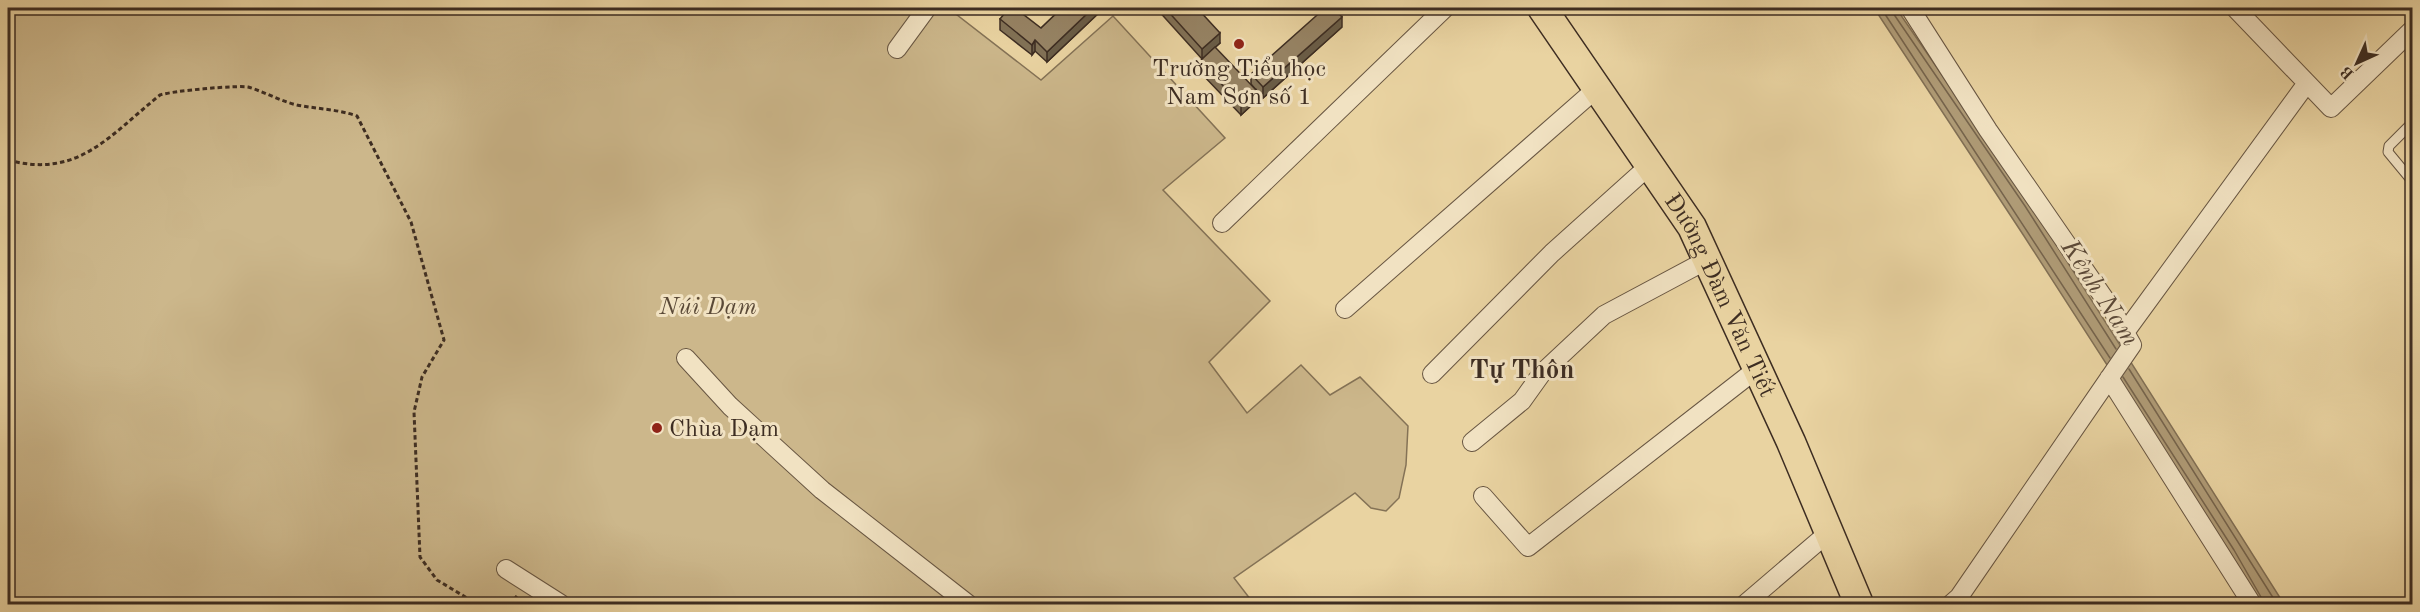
<svg xmlns="http://www.w3.org/2000/svg" width="2420" height="612" font-family="'Old Standard TT',serif">
<style>
.green{fill:#ccb78b;stroke:#847256;stroke-width:1.5}
.water{fill:#af9b76;stroke:#816f54;stroke-width:1.5}
.lines{fill:none;stroke-linecap:round;stroke-linejoin:round}
.shore{stroke:#76644c;stroke-width:1.5}
.service-casing{stroke:#685642;stroke-width:11}
.minor-casing{stroke:#685642;stroke-width:20}
.primary-casing{stroke:#3d2d22;stroke-width:31}
.path{stroke:#3d2d22;stroke-width:3;stroke-dasharray:4.5 3;stroke-linecap:butt}
.service{stroke:#f1e2c2;stroke-width:9}
.minor{stroke:#f1e2c2;stroke-width:18}
.primary{stroke:#e9d3a1;stroke-width:28}
.wall{fill:#817156;stroke:#3d2d22;stroke-width:1.5}
.shaded-wall{fill:#695c46;stroke:#3d2d22;stroke-width:1.5}
.building{fill:#968364;stroke:#3d2d22;stroke-width:1.5}
.poi-dot{fill:#8f2418;stroke:#f1e2c2;stroke-width:2}
.labels{text-anchor:middle;stroke-width:6;stroke-linejoin:round;paint-order:stroke}
.poi-label{font-size:24px;fill:#3d2d22;stroke:#f1e2c2}
.street-label{font-size:24px;fill:#3d2d22;stroke:#f1e2c2}
.park-label{font-size:24px;font-style:italic;fill:#5a4937;stroke:#f1e2c2}
.water-label{font-size:26px;font-style:italic;fill:#5a4837;stroke:#f1e2c2}
.quarter-label{font-size:27px;font-weight:bold;fill:#3d2d22;stroke:#f1e2c2}
</style>
<rect width="100%" height="100%" fill="#e9d3a1"/>
<filter id="stains"><feTurbulence type="fractalNoise" baseFrequency=".00333" numOctaves="4"/><feColorMatrix values="0 0 0 0 .2 0 0 0 0 .09 0 0 0 0 .02 0 0 0 .5 -.17"/></filter>
<radialGradient id="worn" r=".72"><stop offset=".6" stop-color="#630" stop-opacity="0"/><stop offset="1" stop-color="#630" stop-opacity=".3"/></radialGradient>
<path class="green" d="M8,8H948L1041,80L1113,16L1225,138L1163,190L1270,301L1209,362L1247,413L1301,365L1330,395L1360,377L1408,426L1406,465L1399,498L1386,511L1371,508L1355,493L1234,578L1254,604H8Z"/>
<path class="water" d="M1874,8H1896L2030,203L2284,604H2261L2024,236Z"/>
<g class="lines">
<path class="shore" d="M1881,8L2110,358
M1892,8L1893,13L2025,206L2116,349
M2129,369L2277,604
M2123,377L2234,550L2265,604"/>
<g class="service-casing">
<path id="service" d="M2412,123L2389,146L2388,152L2412,181"/>
</g>
<g class="minor-casing">
<path id="minor" d="M1910,8L1988,130L2113,311L2132,345L1959,597L1951,604
M2235,8L2331,108L2412,30
M897,49L927,8
M1222,223L1445,8
M1345,309L1596,89
M2126,331L2307,83
M686,358L730,406L822,490L968,604
M1432,374L1552,253L1650,165
M2109,378L2252,604
M1472,442L1522,401L1542,373L1604,315L1707,260
M1483,496L1528,547L1758,368
M506,569L561,604
M1745,604L1828,533"/>
</g>
<g class="primary-casing">
<g id="primary">
<path id="s1" d="M1542,8L1692,227L1791,442L1859,604"/>
</g>
</g>
<path class="path" d="M8,160C78,179 109,136 160,95C171,91 237,85 248,87C265,92 280,101 297,105C317,109 337,109 357,116L411,222L444,340L422,377L414,412L420,557L437,580L477,604
M510,604L517,596"/>
<use href="#service" class="service"/>
<use href="#minor" class="minor"/>
<use href="#primary" class="primary"/>
</g>
<path class="wall" d="M1062,8H1104L1047,62L1035,51L1032,55L1000,30V19L1041,28Z
M1156,8H1197L1220,43L1202,59Z
M1342,27L1263,98L1251,84V74Z
M1200,61L1256,101L1241,115L1200,72Z"/>
<path class="shaded-wall" d="M1093,8H1104L1047,62V52Z
M1342,17V27L1263,98V87Z
M1220,33V43L1202,59V49Z
M1035,40V51L1032,55V45Z
M1256,90V101L1241,115V105Z"/>
<path class="building" d="M1009,8H1015L1041,28L1062,8H1093L1047,52L1035,40L1032,45L1000,19Z
M1165,8H1197L1220,33L1202,49Z
M1325,8H1334L1342,17L1263,87L1251,74Z
M1215,47L1256,90L1241,105L1200,61Z"/>
<g class="poi-dot">
<circle cx="1239" cy="44" r="6"/>
<circle cx="657" cy="428" r="6"/>
</g>
<g class="labels">
<g class="poi-label">
<text x="1239" y="76">Trường Tiểu học<tspan x="1239" dy="28">Nam Sơn số 1</tspan></text>
<text x="669" y="436" text-anchor="start">Chùa Dạm</text>
</g>
<g class="street-label">
<text dy="8" stroke="none"><textPath href="#s1" startOffset="339">Đường Đàm Văn Tiết</textPath></text>
</g>
<g class="park-label">
<text x="708" y="314">Núi Dạm</text>
</g>
<g class="water-label">
<text transform="translate(2101 292) rotate(57)" y="9">Kênh Nam</text>
</g>
<g class="quarter-label">
<text x="1522" y="378">Tự Thôn</text>
</g>
</g>
<rect width="2420" height="612" fill="none" stroke="#e9d3a1" stroke-width="30"/>
<rect x="9" y="9" width="2402" height="594" fill="none" stroke="#3d2d22" stroke-width="3"/>
<rect x="15" y="15" width="2390" height="582" fill="none" stroke="#3d2d22" stroke-width="1.5"/>
<g transform="translate(2357 63) rotate(225)" stroke="#f1e2c2" stroke-width="4.5" paint-order="stroke">
<path d="M0-4.5L10 22L0 15L-10 22Z" fill="#3d2d22"/>
<text y="-9" font-size="16" font-weight="bold" text-anchor="middle" fill="#3d2d22">B</text>
</g>
<rect width="100%" height="100%" filter="url(#stains)"/>
<rect width="100%" height="100%" fill="url(#worn)"/>
</svg>
